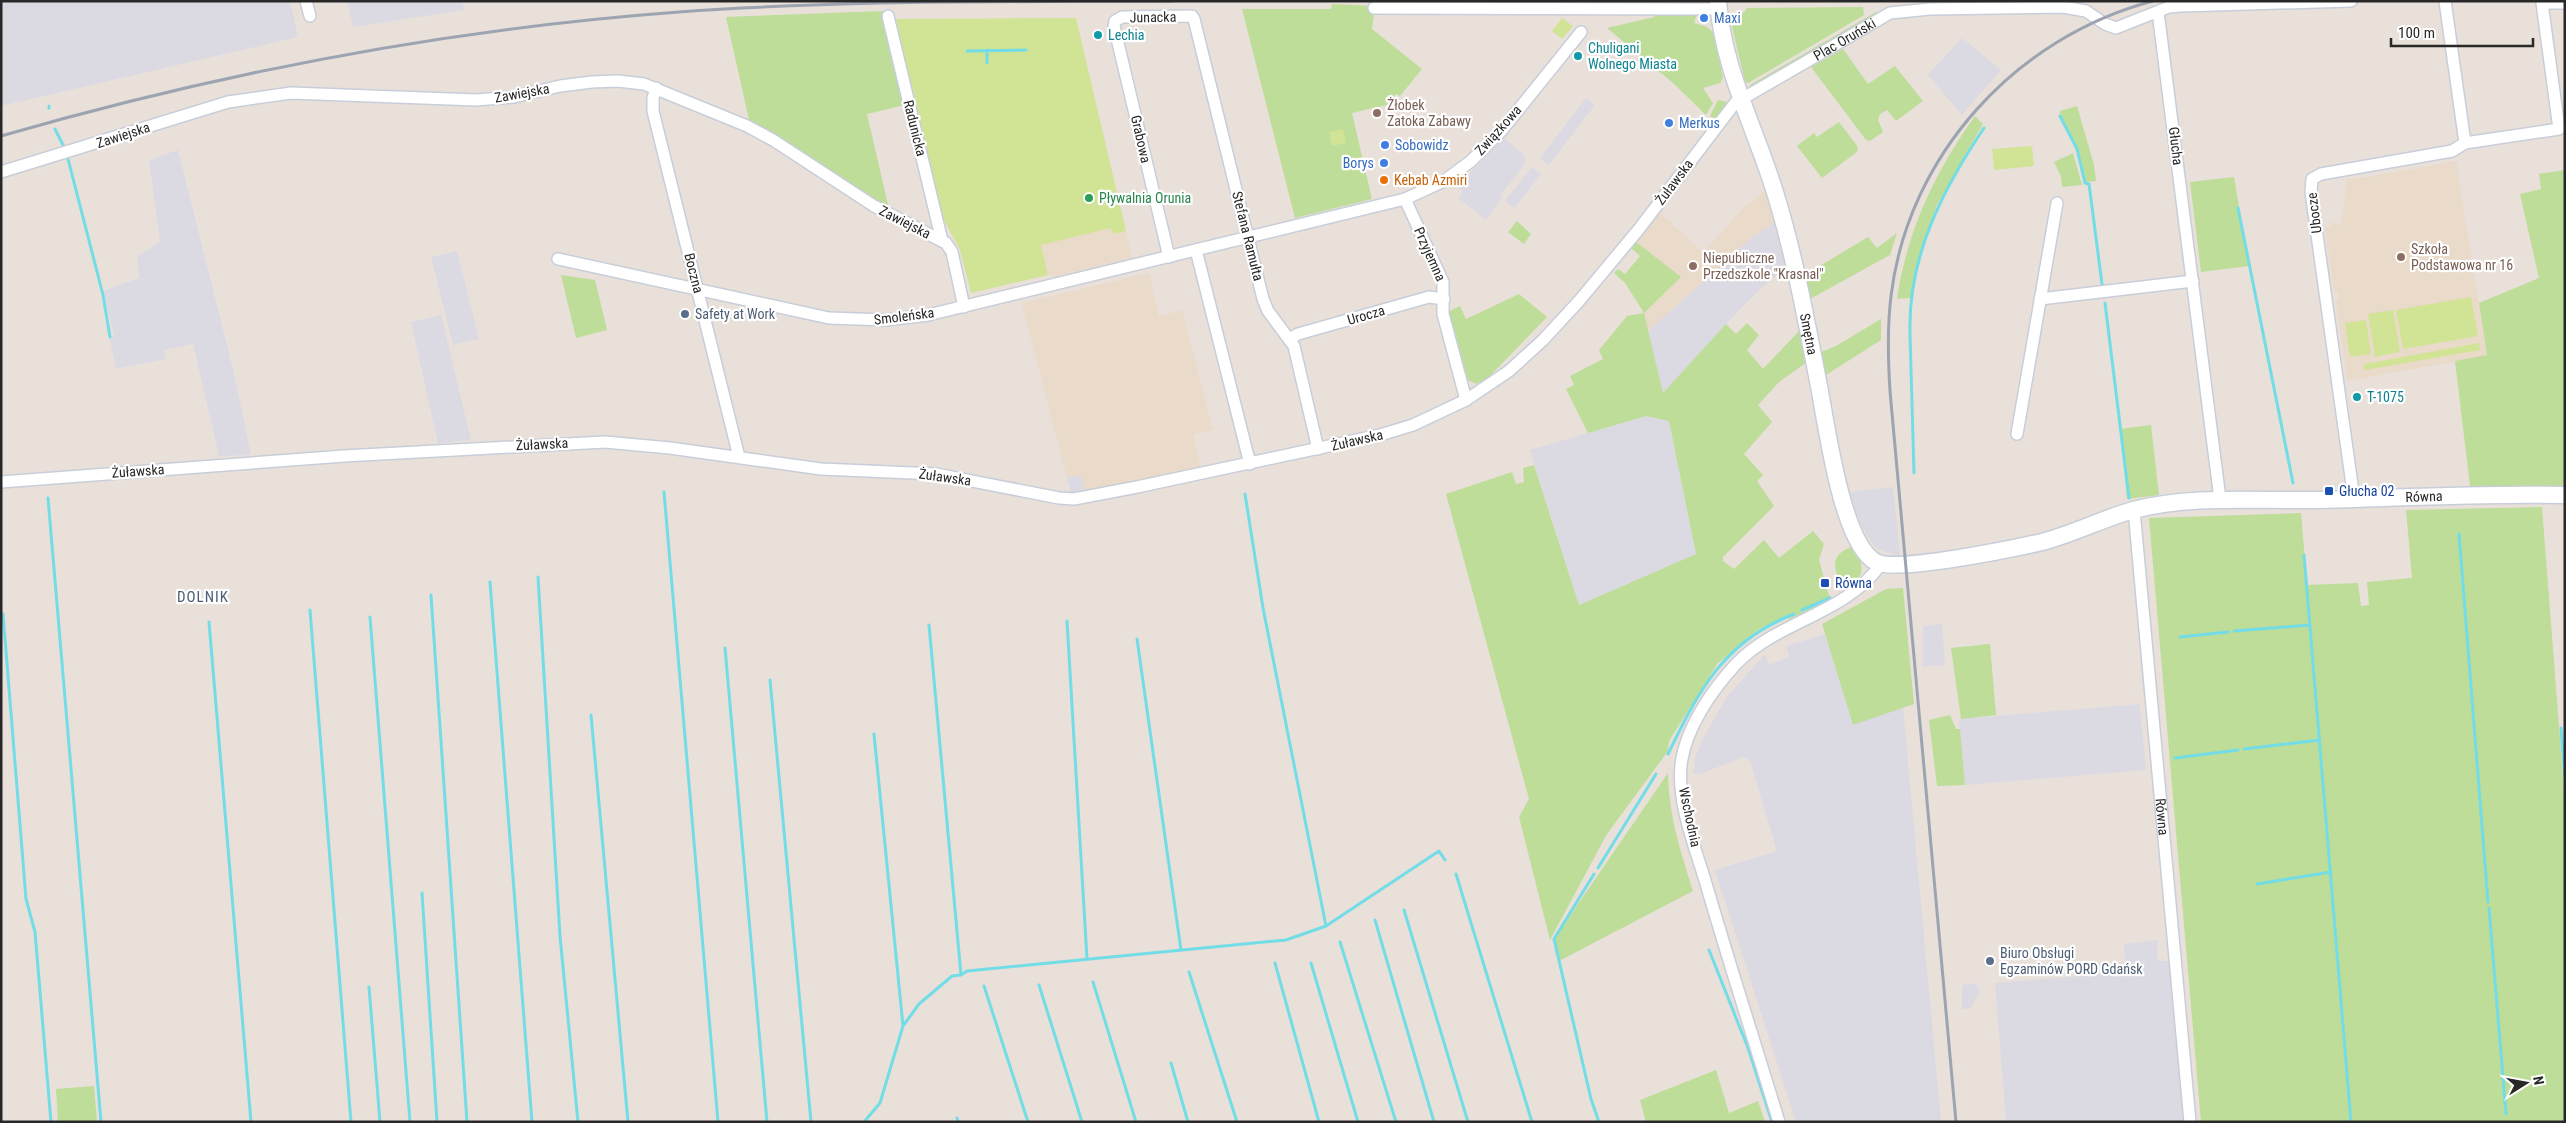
<svg xmlns="http://www.w3.org/2000/svg" width="2566" height="1123" font-family="'Roboto Condensed',sans-serif">
<style>
.industrial{fill:#dbdae2}
.education{fill:#eadaca}
.green{fill:#bddd99}
.pitch{fill:#d1e495}
.lines{fill:none;stroke-linecap:round;stroke-linejoin:round}
.stream{stroke:#72dde6;stroke-width:3}
.street-casing{stroke:#c8ced9;stroke-width:14}
.secondary-casing{stroke:#c8ced9;stroke-width:19}
.street{stroke:#fff;stroke-width:11}
.secondary{stroke:#fff;stroke-width:16}
.rail{stroke:#9da4b1;stroke-width:3}
.shop-dot{fill:#3f7fe0;stroke:#fff;stroke-width:2}
.culture-dot{fill:#0f9aa8;stroke:#fff;stroke-width:2}
.education-dot{fill:#8d6e63;stroke:#fff;stroke-width:2}
.food-dot{fill:#e8710a;stroke:#fff;stroke-width:2}
.leisure-dot{fill:#2e9e5b;stroke:#fff;stroke-width:2}
.service-dot{fill:#5c6f8a;stroke:#fff;stroke-width:2}
.transit-dot{fill:#1a4fb4;stroke:#fff;stroke-width:2}
.labels{text-anchor:middle;stroke-width:4.5;stroke-linejoin:round;paint-order:stroke}
.street-label{font-size:14px;fill:#282828;stroke:#fff}
.shop-label{font-size:14px;fill:#366cbe;stroke:#fff;text-anchor:start}
.culture-label{font-size:14px;fill:#0d838f;stroke:#fff;text-anchor:start}
.education-label{font-size:14px;fill:#785e54;stroke:#fff;text-anchor:start}
.food-label{font-size:14px;fill:#c56008;stroke:#fff;text-anchor:start}
.leisure-label{font-size:14px;fill:#27864d;stroke:#fff;text-anchor:start}
.service-label{font-size:14px;fill:#4e5e75;stroke:#fff;text-anchor:start}
.transit-label{font-size:14px;fill:#164399;stroke:#fff;text-anchor:start}
.neighbourhood-label{font-size:15px;letter-spacing:1px;fill:#4b5a75;stroke:#fff}
</style>
<rect width="100%" height="100%" fill="#e9e0da"/>
<path class="industrial" d="M1,1H290L298,37L1,106Z
M347,1H462L464,10L353,27Z
M1962,38L2001,70L1962,115L1928,75Z
M1586,98L1595,105L1549,165L1540,158Z
M1504,138L1521,152L1525,158V164L1500,196L1502,198L1486,220L1458,198L1463,191L1455,185L1467,176Z
M178,150L233,369L251,455L219,456L193,344L164,350L166,359L116,369L110,340L114,335L103,291L139,278L137,257L160,241L149,160Z
M1532,167L1541,174L1515,208L1505,201Z
M1776,222L1787,269L1772,278L1743,306L1663,393L1648,331L1752,237Z
M457,251L479,339L453,345L431,257Z
M441,315L471,440L438,443L411,322Z
M1646,416L1669,421L1696,554L1579,605L1530,450Z
M1081,475L1085,492L1071,494L1067,478Z
M1893,487L1900,556L1882,551L1873,545L1860,523L1849,492Z
M1942,624L1945,665L1923,667V626Z
M1825,634L1853,724L1903,707L1941,1122H1796L1715,870L1777,851L1750,761L1744,757L1700,774H1693L1695,758L1702,740L1726,698L1765,654L1769,665L1789,657L1786,646Z
M2140,704L2146,770L1965,785L1959,719Z
M2157,940L2158,961H2170L2184,1122H2006L1995,983L2126,972L2124,944Z
M1977,983L1978,990H1981L1970,1009H1962V985Z"/>
<path class="education" d="M2456,161L2487,356L2347,381L2336,302L2339,299L2338,293L2334,291L2325,227H2331V223H2337L2338,225H2341L2347,179H2357Z
M1766,189L1776,222L1752,237L1648,331L1644,313L1680,277L1637,243L1660,213L1703,252L1741,211Z
M1112,228L1113,234L1126,231L1132,258L1052,277L1051,274L1048,275L1041,245Z
M1149,273L1159,316L1182,310L1213,430L1193,434L1201,470L1085,492L1081,475L1067,478L1022,303Z"/>
<path class="green" d="M1332,4L1375,6L1372,29L1422,69L1400,96L1396,94L1394,96L1398,99L1395,103L1352,113L1372,199L1295,218L1242,9H1331Z
M1863,7L1864,15L1748,83L1745,81L1732,27L1747,8Z
M1657,10L1698,11L1694,23L1707,27L1714,33L1723,78L1720,83L1703,88L1713,103L1706,115L1673,83L1607,28L1654,17Z
M883,11L905,105L867,114L889,209L750,124L726,17Z
M1876,12L1879,14L1751,89L1750,85Z
M1843,49L1868,84L1895,66L1923,101L1896,121L1887,110L1880,114L1878,120L1883,132L1870,141L1866,140L1811,67Z
M1718,100L1727,102L1716,118H1712L1710,116Z
M2077,106L2094,165L2096,181L2084,182L2078,149L2060,115V111Z
M1975,116L1983,124L1937,205L1914,275L1911,298L1897,299C1907,231 1935,172 1975,116Z
M1839,122L1858,147L1857,152L1822,178L1797,146L1814,133L1817,137Z
M2073,153L2082,185L2062,187L2061,176L2054,162Z
M2565,170V487L2470,486L2455,361L2487,355L2479,303L2539,278L2520,194L2541,189L2539,174Z
M2234,177L2249,266L2201,272L2190,182Z
M1517,221L1531,234L1524,244L1508,232Z
M1897,233L1890,255L1810,299L1805,276L1808,273L1868,237L1877,248Z
M1636,242L1681,277L1644,313L1663,393L1726,324L1736,334L1747,323L1759,335L1747,350L1763,369L1800,330L1807,362L1779,382L1758,405L1772,422L1744,454L1763,475L1757,481L1774,506L1723,557V561L1734,569L1764,540L1779,558L1813,531L1824,544L1819,560L1824,578L1822,580L1831,599L1789,619L1787,615L1758,630L1718,663L1669,741L1668,751L1607,834L1550,940L1519,817L1529,799L1446,494L1512,472L1516,484L1524,482L1523,468L1534,465L1579,605L1696,554L1669,421L1646,416L1588,433L1566,389L1574,385L1570,376L1603,359L1599,350L1627,316L1644,313L1625,283L1614,273L1618,269L1625,274L1640,256L1631,248Z
M561,275L595,280L607,330L576,338Z
M1519,294L1547,317L1488,378L1476,384L1468,380L1449,311L1460,306L1466,319Z
M1881,319V340L1826,375L1821,352L1836,346Z
M2151,425L2159,495L2127,499L2120,429Z
M2542,507L2565,804V1122H2201L2149,518L2301,513L2307,585L2358,583L2361,606L2369,605L2367,582L2412,578L2406,510Z
M1852,547L1855,548C1864,565 1865,575 1850,588L1842,584C1832,569 1831,553 1852,547Z
M1903,588L1914,704L1853,725L1822,624L1886,589Z
M1990,644L1996,715L1961,719L1951,648Z
M1950,715L1956,729H1960L1965,785L1937,786L1929,720Z
M1668,773C1669,817 1680,849 1693,891L1559,961L1554,939Z
M1716,1070L1729,1113L1758,1101L1765,1122H1646L1640,1100Z
M94,1086L97,1122H58L56,1089Z"/>
<path class="pitch" d="M1076,18L1126,231L1113,234L1111,228L1041,245L1048,275L971,293L960,250L938,209L892,19Z
M1562,18L1573,26L1562,39L1552,31Z
M1343,129L1346,143L1332,146L1329,132Z
M2032,146L2034,166L1994,170L1992,149Z
M2471,297L2478,336L2403,349L2396,310Z
M2393,310L2400,352L2375,357L2368,314Z
M2366,320L2371,354L2350,357L2345,323Z
M2479,343L2480,350L2365,370L2364,364Z"/>
<g class="lines">
<path class="stream" d="M967,51L1026,50
M987,63V50
M49,106V108
M2060,116L2077,149L2085,183L2089,184L2102,284
M55,129L65,149
M68,159L103,295L110,337
M2238,208L2293,483
M2105,303L2129,498
M1910,332C1908,256 1943,189 1984,128
M1910,334L1914,473
M664,492L718,1122
M1245,494L1263,608L1326,926
M48,498L101,1122
M2459,534L2488,902
M2304,555L2351,1122
M538,577L560,936L578,1122
M490,582L532,1122
M431,595L467,1122
M310,610L351,1122
M1802,610L1830,598
M3,614L26,899L35,932L51,1122
M370,617L410,1122
M1067,621L1087,959
M209,622L251,1122
M929,625L961,975
M2234,631L2310,625
M2180,637L2228,632
M1137,639L1181,950
M725,648L767,1122
M770,680L811,1122
M591,715L628,1122
M2561,728L2565,779
M874,734L903,1026
M2244,749L2320,740
M1668,754C1699,690 1724,641 1794,614
M2175,758L2238,750
M1598,868L1656,774
M1456,874L1532,1122
M1594,874L1554,939L1591,1099L1599,1122
M2257,884L2331,872
M422,893L437,1122
M2489,908L2506,1114
M1404,910L1468,1122
M1375,920L1434,1122
M1340,942L1396,1122
M1709,950L1748,1048L1772,1122
M1275,963L1319,1122
M1311,963L1358,1122
M1189,972L1237,1122
M1093,982L1136,1122
M1039,985L1082,1122
M984,986L1028,1122
M369,987L380,1122
M1171,1063L1188,1122
M957,1118L958,1122
M864,1122L880,1103L903,1026L919,1004L952,976L961,975L967,971L1286,940L1326,926L1439,851L1445,860"/>
<g class="street-casing">
<g id="street">
<path d="M306,1L310,16"/>
<path d="M2445,1L2465,143"/>
<path d="M1374,8L1719,9"/>
<path d="M2158,12L2220,499"/>
<path d="M888,16L942,241"/>
<path d="M656,88L653,98V111L739,457"/>
<path d="M1,172L228,102L291,93L476,100L514,97L560,86L592,82L618,81L644,84L747,126L773,140L874,206L946,243L952,252L964,307"/>
<path d="M1405,199L1443,282V314L1466,400"/>
<path d="M1196,250L1250,464"/>
<path d="M1169,257L1114,26L1115,21L1122,17L1192,16L1194,19L1263,299L1268,311L1294,346L1318,449"/>
<path d="M558,259L829,318L886,320L928,315L1405,199L1444,181L1471,161L1502,130L1581,32"/>
<path d="M2040,299L2193,281"/>
<path d="M1289,339L1298,334L1429,297L1444,299"/>
<path d="M2017,434L2057,203"/>
<path id="s1" d="M1,482L344,456L605,442L670,448L821,469L936,474L1059,498L1074,499L1137,487L1380,435L1413,425L1466,400L1509,371L1543,340L1579,301L1639,229L1735,103L1890,13L1930,9L2063,7L2086,11L2105,24L2116,28L2169,7L2181,6L2351,1"/>
<path d="M2354,499L2311,192L2312,179L2321,174L2452,151L2465,143L2559,129L2542,3H2565"/>
<path id="s2" d="M2134,510L2190,1122"/>
<path d="M1779,1122C1755,1043 1730,966 1707,887C1696,849 1677,805 1681,765C1685,729 1712,690 1736,664C1778,620 1845,615 1881,564"/>
</g>
</g>
<g class="secondary-casing">
<g id="secondary">
<path id="s3" d="M1718,1C1723,71 1758,133 1777,199C1795,258 1806,320 1818,381C1826,420 1841,544 1876,562C1896,573 2016,548 2042,542C2073,534 2102,519 2133,510C2192,495 2253,501 2313,500C2397,498 2481,493 2565,495"/>
</g>
</g>
<use href="#street" class="street"/>
<use href="#secondary" class="secondary"/>
<path class="rail" d="M1,136C223,72 449,29 679,12C844,0 1009,2 1173,1
M1956,1122L1890,391C1888,360 1887,328 1891,296C1908,155 2016,37 2153,1"/>
</g>
<g class="shop-dot">
<circle cx="1704" cy="18" r="5"/>
<circle cx="1669" cy="123" r="5"/>
<circle cx="1385" cy="145" r="5"/>
<circle cx="1384" cy="163" r="5"/>
</g>
<g class="culture-dot">
<circle cx="1098" cy="35" r="5"/>
<circle cx="1578" cy="56" r="5"/>
<circle cx="2357" cy="397" r="5"/>
</g>
<g class="education-dot">
<circle cx="1377" cy="113" r="5"/>
<circle cx="2401" cy="257" r="5"/>
<circle cx="1693" cy="266" r="5"/>
</g>
<circle class="food-dot" cx="1384" cy="180" r="5"/>
<circle class="leisure-dot" cx="1089" cy="198" r="5"/>
<g class="service-dot">
<circle cx="685" cy="314" r="5"/>
<circle cx="1990" cy="961" r="5"/>
</g>
<g class="transit-dot">
<rect x="2324" y="486" width="10" height="10" rx="2.5"/>
<rect x="1820" y="578" width="10" height="10" rx="2.5"/>
</g>
<g class="labels">
<g class="street-label">
<text transform="translate(1153 17) rotate(-1)" y="5">Junacka</text>
<text dy="5" stroke="none"><textPath href="#s1" startOffset="2014">Plac Oruński</textPath></text>
<text transform="translate(522 93) rotate(-10)" y="5">Zawiejska</text>
<text transform="translate(915 128) rotate(76)" y="5">Radunicka</text>
<text transform="translate(1498 130) rotate(-48)" y="5">Związkowa</text>
<text transform="translate(123 135) rotate(-18)" y="5">Zawiejska</text>
<text transform="translate(1141 139) rotate(77)" y="5">Grabowa</text>
<text transform="translate(2176 146) rotate(83)" y="5">Głucha</text>
<text transform="translate(1674 182) rotate(-53)" y="5">Żuławska</text>
<text transform="translate(2314 213) rotate(-97)" y="5">Ubocze</text>
<text transform="translate(905 222) rotate(27)" y="5">Zawiejska</text>
<text transform="translate(1248 236) rotate(76)" y="5">Stefana Ramułta</text>
<text transform="translate(1430 254) rotate(66)" y="5">Przyjemna</text>
<text transform="translate(694 273) rotate(76)" y="5">Boczna</text>
<text transform="translate(1366 315) rotate(-16)" y="5">Urocza</text>
<text transform="translate(904 316) rotate(-7)" y="5">Smoleńska</text>
<text dy="5" stroke="none"><textPath href="#s3" startOffset="346">Smętna</textPath></text>
<text transform="translate(1357 440) rotate(-13)" y="5">Żuławska</text>
<text transform="translate(542 444) rotate(-3)" y="5">Żuławska</text>
<text transform="translate(138 471) rotate(-4)" y="5">Żuławska</text>
<text transform="translate(945 477) rotate(8)" y="5">Żuławska</text>
<text dy="5" stroke="none"><textPath href="#s3" startOffset="1144">Równa</textPath></text>
<text dy="5" stroke="none"><textPath href="#s2" startOffset="308">Równa</textPath></text>
<text transform="translate(1690 817) rotate(78)" y="5">Wschodnia</text>
</g>
<g class="shop-label">
<text x="1714" y="23">Maxi</text>
<text x="1679" y="128">Merkus</text>
<text x="1395" y="150">Sobowidz</text>
<text x="1374" y="168" text-anchor="end">Borys</text>
</g>
<g class="culture-label">
<text x="1108" y="40">Lechia</text>
<text x="1588" y="53">Chuligani<tspan x="1588" dy="16">Wolnego Miasta</tspan></text>
<text x="2367" y="402">T-1075</text>
</g>
<g class="education-label">
<text x="1387" y="110">Żłobek<tspan x="1387" dy="16">Zatoka Zabawy</tspan></text>
<text x="2411" y="254">Szkoła<tspan x="2411" dy="16">Podstawowa nr 16</tspan></text>
<text x="1703" y="263">Niepubliczne<tspan x="1703" dy="16">Przedszkole "Krasnal"</tspan></text>
</g>
<g class="food-label">
<text x="1394" y="185">Kebab Azmiri</text>
</g>
<g class="leisure-label">
<text x="1099" y="203">Pływalnia Orunia</text>
</g>
<g class="service-label">
<text x="695" y="319">Safety at Work</text>
<text x="2000" y="958">Biuro Obsługi<tspan x="2000" dy="16">Egzaminów PORD Gdańsk</tspan></text>
</g>
<g class="transit-label">
<text x="2339" y="496">Głucha 02</text>
<text x="1835" y="588">Równa</text>
</g>
<g class="neighbourhood-label">
<text x="203" y="602">DOLNIK</text>
</g>
</g>
<rect width="2566" height="1123" fill="none" stroke="#282828" stroke-width="5"/>
<g transform="translate(2526 1083) rotate(79)" stroke="#ffffff" stroke-width="4" paint-order="stroke">
<path d="M0-4L9 19L0 12L-9 19Z" fill="#282828"/>
<text y="-8" font-size="14" font-weight="bold" text-anchor="middle" fill="#282828">N</text>
</g>
<path d="M2391 38v8h142v-8" fill="none" stroke="#282828" stroke-width="2.5"/>
<text x="2398" y="38" font-size="15" fill="#282828" stroke="#ffffff" stroke-width="4" paint-order="stroke">100 m</text>
</svg>
